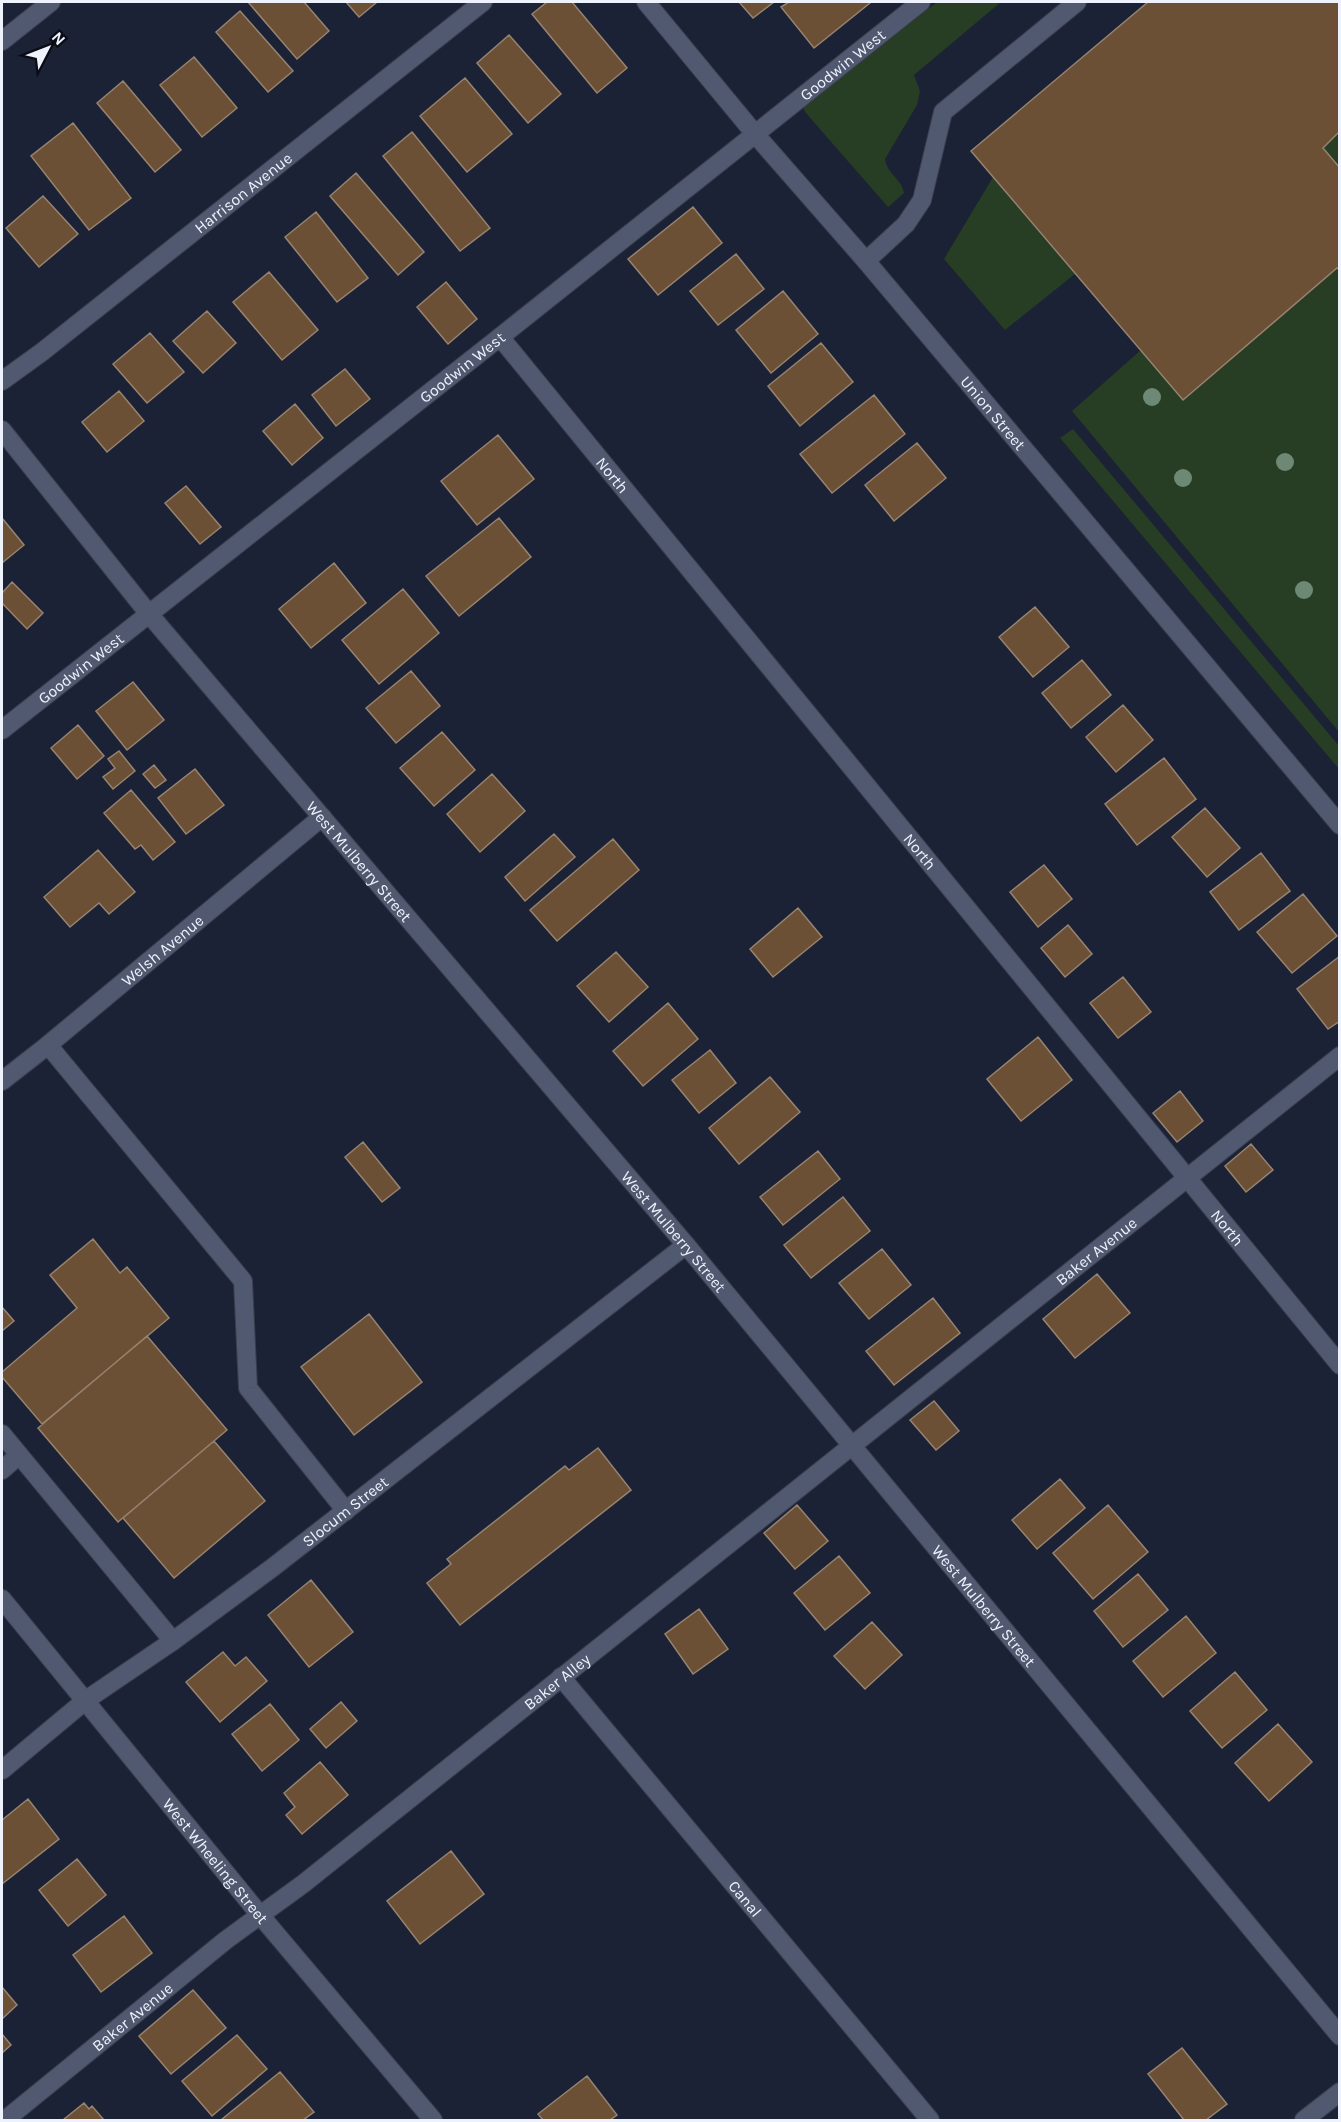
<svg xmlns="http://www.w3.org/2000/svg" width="1341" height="2122" font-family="Karla,sans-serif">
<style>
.green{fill:#273d24}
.building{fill:#6b5035;stroke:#978370;stroke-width:1.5}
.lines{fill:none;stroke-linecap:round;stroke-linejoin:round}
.lane-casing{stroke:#393e4e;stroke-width:20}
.street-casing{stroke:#393e4e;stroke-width:20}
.secondary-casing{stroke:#393e4e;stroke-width:20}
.lane{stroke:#50596f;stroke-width:18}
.street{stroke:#50596f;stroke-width:18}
.secondary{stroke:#50596f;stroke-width:18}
.tree{fill:#6d8975}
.labels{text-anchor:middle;stroke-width:5;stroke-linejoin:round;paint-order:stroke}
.street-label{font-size:16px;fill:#eef2fd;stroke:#090c14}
</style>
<rect width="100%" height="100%" fill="#1b2235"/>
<path class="green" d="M937,2H1001L914,75L920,91L917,105L885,159C887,174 902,179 904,193L888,207L805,112L803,106Z
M1339,131V168L1323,148Z
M993,177L1075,274L1005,330L944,259Z
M1337,268L1339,270V732L1072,411L1141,350L1183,399Z
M1073,429L1339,746V769L1060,438Z"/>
<path class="building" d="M248,2H304L329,31L297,59Z
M346,2H377L359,17Z
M547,2H572L627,68L597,93L532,14Z
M739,2H774L753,18Z
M789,2H869L870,3L814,48L781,7Z
M1148,2H1340V131L1323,148L1340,168V270L1337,268L1183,400L971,151Z
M240,11L293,71L268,92L216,32Z
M509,35L561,94L528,123L477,63Z
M194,57L237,108L202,137L160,85Z
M465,78L512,134L467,172L420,116Z
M123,81L181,150L155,172L97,103Z
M73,123L131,198L89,230L31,156Z
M412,132L490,228L460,251L383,156Z
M356,173L424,252L398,275L330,196Z
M43,196L78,234L39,267L6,228Z
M693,207L722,243L658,295L628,259Z
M316,212L368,278L337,302L285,237Z
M736,254L764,289L718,325L690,291Z
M269,272L318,330L282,360L233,302Z
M446,282L477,319L448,344L417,307Z
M783,291L818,334L771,373L736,330Z
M207,311L236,343L203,373L173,341Z
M150,333L184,372L147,403L113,364Z
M821,343L853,382L800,426L768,386Z
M345,369L370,399L336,426L312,395Z
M119,391L144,421L107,452L82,422Z
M874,395L905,434L832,493L800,454Z
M295,404L323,438L292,465L263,431Z
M498,435L534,479L477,525L441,481Z
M917,443L946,478L894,521L865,485Z
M186,486L221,527L200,544L165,503Z
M2,518L24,545L2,563Z
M499,518L531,557L459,616L426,576Z
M334,563L366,603L311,648L279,609Z
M12,582L43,613L27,629L2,603V593Z
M403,589L439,633L379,684L342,640Z
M1035,607L1069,647L1033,677L999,637Z
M1082,660L1111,695L1071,728L1042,693Z
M411,671L440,706L396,743L366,708Z
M133,682L164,720L127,750L96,711Z
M1123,705L1153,740L1116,772L1086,737Z
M78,725L104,756L77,779L51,748Z
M442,732L475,770L434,806L400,768Z
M119,751L135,771L113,789L103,777L115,768L108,759Z
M1164,758L1196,799L1137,845L1105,804Z
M154,765L166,780L155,788L143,774Z
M195,769L224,805L186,834L158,798Z
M492,774L525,811L480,852L447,814Z
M131,790L175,842L153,860L141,845L135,849L104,813Z
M1205,808L1240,848L1207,877L1172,837Z
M554,834L575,857L525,901L505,877Z
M613,839L639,870L557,941L530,910Z
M98,850L135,892L109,914L99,903L70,927L44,897Z
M1261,853L1290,891L1239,930L1210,892Z
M1044,865L1072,899L1038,927L1010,892Z
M1303,894L1337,936L1292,973L1257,932Z
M798,908L822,937L773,977L750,949Z
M1068,925L1092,954L1065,977L1041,948Z
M616,952L648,987L609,1022L577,986Z
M1340,956V1021L1328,1029L1297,989Z
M1123,977L1151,1012L1118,1038L1090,1003Z
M668,1003L698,1039L643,1086L613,1051Z
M1038,1037L1072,1080L1021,1121L987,1079Z
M710,1050L736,1083L699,1113L672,1080Z
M770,1077L800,1112L739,1164L709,1128Z
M1180,1091L1203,1121L1177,1142L1153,1113Z
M363,1142L400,1188L382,1202L345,1157Z
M1251,1144L1273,1170L1246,1192L1225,1166Z
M818,1151L840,1179L783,1225L760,1197Z
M843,1197L870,1231L811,1278L784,1245Z
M93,1239L120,1273L127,1267L169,1318L42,1424L2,1377V1372L77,1308L50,1275Z
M882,1249L911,1285L869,1319L839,1283Z
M1097,1274L1130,1313L1075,1358L1043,1319Z
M933,1298L960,1333L894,1385L866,1351Z
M2,1307L14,1321L2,1331Z
M369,1314L422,1382L354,1435L301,1367Z
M147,1336L227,1430L118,1522L38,1428Z
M934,1401L959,1431L936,1450L910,1420Z
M214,1441L265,1501L174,1578L123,1518Z
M598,1448L631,1490L460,1625L427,1583L451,1564L447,1559L565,1466L569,1470Z
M1060,1479L1085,1508L1037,1549L1012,1520Z
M797,1505L828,1541L795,1569L764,1533Z
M1108,1505L1148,1552L1093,1599L1053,1553Z
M839,1556L870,1593L825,1630L794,1593Z
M1138,1574L1168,1610L1123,1647L1094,1611Z
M311,1580L353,1632L309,1667L268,1615Z
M699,1609L728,1649L693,1674L665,1634Z
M1186,1616L1216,1653L1163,1697L1133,1661Z
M872,1622L902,1655L865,1689L834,1656Z
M223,1652L235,1666L246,1657L267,1681L220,1722L186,1682Z
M1235,1672L1267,1710L1222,1748L1190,1711Z
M341,1702L357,1721L326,1748L310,1729Z
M270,1704L299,1740L262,1771L232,1734Z
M1278,1724L1312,1762L1269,1801L1235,1763Z
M320,1762L348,1795L302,1834L286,1815L295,1807L284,1793Z
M28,1799L59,1839L2,1884V1820Z
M451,1851L484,1894L420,1944L387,1901Z
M77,1859L106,1895L68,1926L39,1890Z
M124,1916L152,1953L101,1992L73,1955Z
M2,1987L17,2005L2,2019Z
M193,1990L226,2028L171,2074L139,2036Z
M2,2034L11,2045L2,2053Z
M237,2035L267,2069L212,2116L182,2081Z
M1182,2048L1227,2104L1206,2120H1184L1148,2074Z
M280,2072L314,2112L303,2120H221Z
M587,2076L617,2115L610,2120H543L538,2114Z
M84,2103L89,2109L92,2106L104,2120H63Z"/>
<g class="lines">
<g class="lane-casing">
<g id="lane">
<path d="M2,41L51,2"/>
<path d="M866,261L906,224L922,200L943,112L1077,2"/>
<path id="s1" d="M500,337L1340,1365"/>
<path id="s2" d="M2,730L500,337L921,2"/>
<path d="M48,1045L243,1281L248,1388L346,1511"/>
<path d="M2,1434L173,1641"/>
<path d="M2,1470L19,1455"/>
<path id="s3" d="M561,1677L930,2120"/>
<path id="s4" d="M5,2120L226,1940L303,1884L1340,1056"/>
</g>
</g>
<g class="street-casing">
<g id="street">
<path id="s5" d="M646,2L755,134L866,261L1340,825"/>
<path id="s6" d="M2,381L42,352L483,2"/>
<path id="s7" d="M2,430L149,614L686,1245L1340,2036"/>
<path id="s8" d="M2,1081L48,1045L322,817"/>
<path id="s9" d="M2,1770L86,1700L173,1641L272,1568L686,1245"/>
<path d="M1304,2120L1340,2092"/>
</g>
</g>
<g class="secondary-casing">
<g id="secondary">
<path id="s10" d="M2,1599L260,1915L433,2120"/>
</g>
</g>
<use href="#lane" class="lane"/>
<use href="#street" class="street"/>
<use href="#secondary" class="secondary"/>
</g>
<g class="tree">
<circle cx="1152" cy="397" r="9"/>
<circle cx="1285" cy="462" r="9"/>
<circle cx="1183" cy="478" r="9"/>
<circle cx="1304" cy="590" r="9"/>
</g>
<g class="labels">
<g class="street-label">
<text dy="6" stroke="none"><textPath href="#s2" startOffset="1072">Goodwin West</textPath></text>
<text dy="6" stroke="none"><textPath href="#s6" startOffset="306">Harrison Avenue</textPath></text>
<text dy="6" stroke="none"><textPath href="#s2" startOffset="586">Goodwin West</textPath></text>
<text dy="6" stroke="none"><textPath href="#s5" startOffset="538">Union Street</textPath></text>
<text dy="6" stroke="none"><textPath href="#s1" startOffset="178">North</textPath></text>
<text dy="6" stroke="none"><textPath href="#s2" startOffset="100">Goodwin West</textPath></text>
<text dy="6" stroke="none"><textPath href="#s1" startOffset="664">North</textPath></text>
<text dy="6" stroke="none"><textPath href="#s7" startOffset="560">West Mulberry Street</textPath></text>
<text dy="6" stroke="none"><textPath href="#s8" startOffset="207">Welsh Avenue</textPath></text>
<text dy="6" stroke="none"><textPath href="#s1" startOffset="1150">North</textPath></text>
<text dy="6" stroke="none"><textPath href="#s7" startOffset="1046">West Mulberry Street</textPath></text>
<text dy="6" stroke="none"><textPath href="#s4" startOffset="1395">Baker Avenue</textPath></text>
<text dy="6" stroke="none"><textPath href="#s9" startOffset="430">Slocum Street</textPath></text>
<text dy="6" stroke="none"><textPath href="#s7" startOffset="1532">West Mulberry Street</textPath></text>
<text dy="6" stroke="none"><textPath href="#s4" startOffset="705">Baker Alley</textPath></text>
<text dy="6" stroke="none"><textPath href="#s10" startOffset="338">West Wheeling Street</textPath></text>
<text dy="6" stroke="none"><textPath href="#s3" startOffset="288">Canal</textPath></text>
<text dy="6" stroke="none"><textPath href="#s4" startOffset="164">Baker Avenue</textPath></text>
</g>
</g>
<rect width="1341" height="2122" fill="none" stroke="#eef2fd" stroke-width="6"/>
<g transform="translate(48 48) rotate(48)" stroke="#090c14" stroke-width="4.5" paint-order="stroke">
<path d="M0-4.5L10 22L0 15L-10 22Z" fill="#eef2fd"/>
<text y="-9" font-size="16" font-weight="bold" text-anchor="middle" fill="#eef2fd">N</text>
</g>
</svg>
